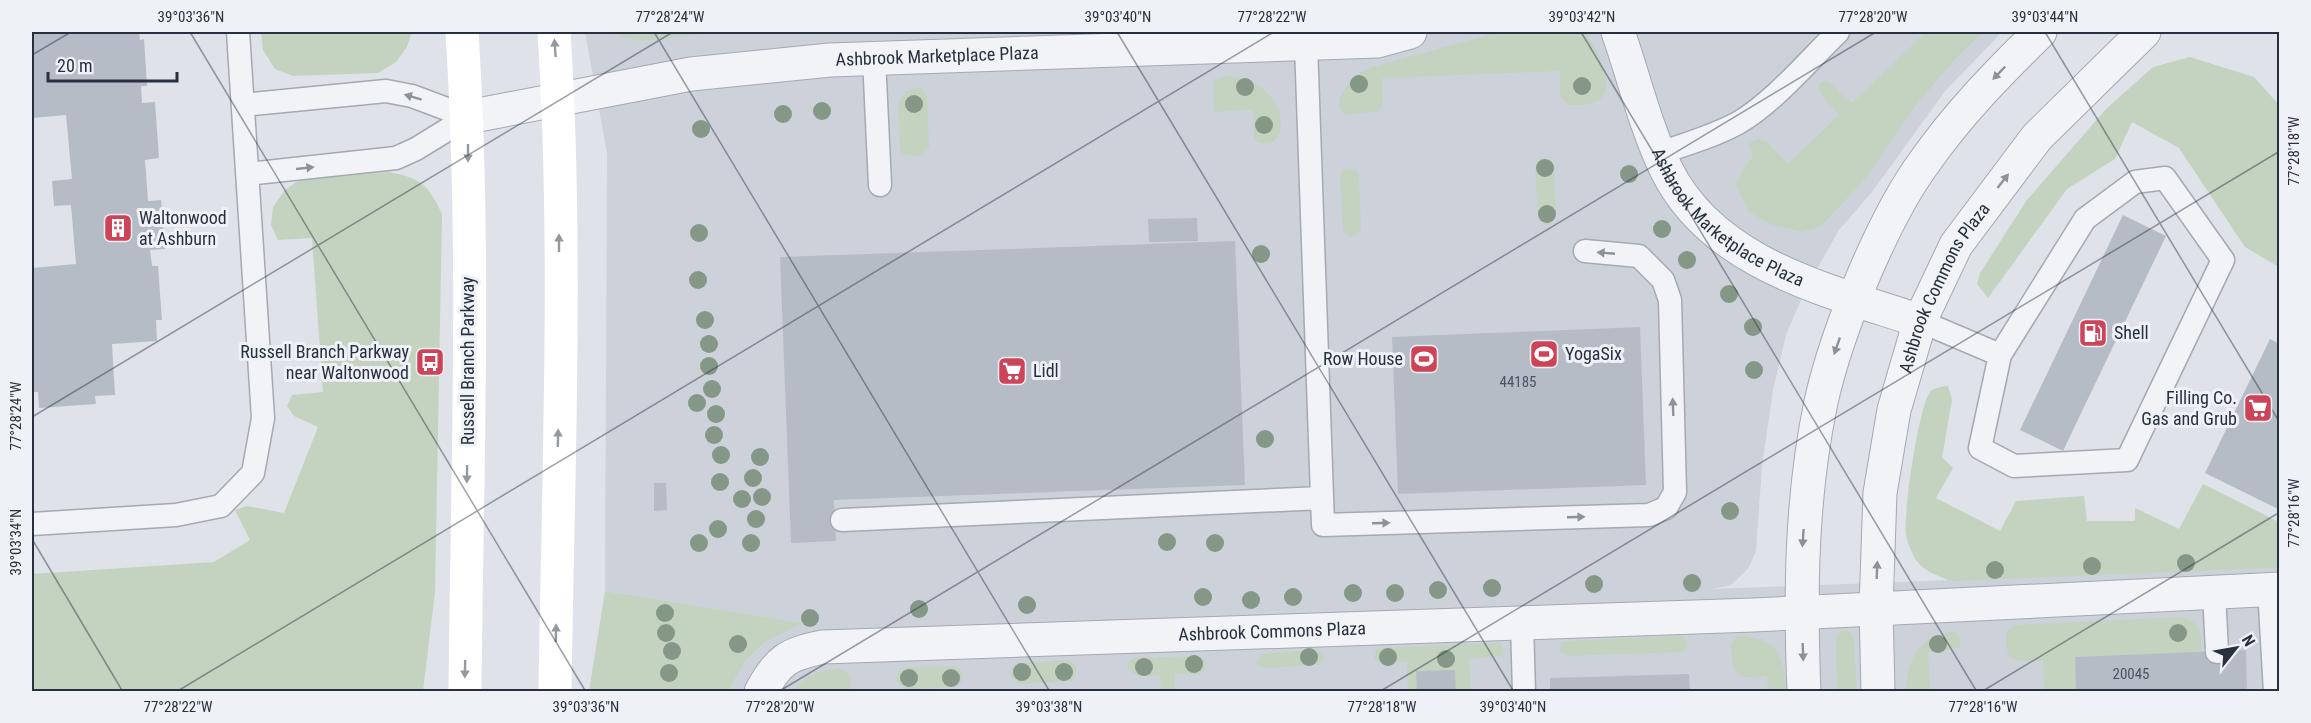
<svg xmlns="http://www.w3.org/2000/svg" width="2311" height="723" font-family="'Roboto Condensed',sans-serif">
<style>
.built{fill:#cdd1da}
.green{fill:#c4d2c0}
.building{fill:#b6bcc5}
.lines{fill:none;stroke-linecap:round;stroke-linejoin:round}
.lane-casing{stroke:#a4a9b2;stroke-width:25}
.street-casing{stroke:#a4a9b2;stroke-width:35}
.lane{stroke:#f1f3f6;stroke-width:22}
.street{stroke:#f1f3f6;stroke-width:33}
.secondary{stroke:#fff;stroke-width:33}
.tree{fill:#859786}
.oneway{fill:#94989f}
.oneway2{fill:#8c929a}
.ticks{fill:none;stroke:#28303f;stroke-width:1.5;stroke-opacity:0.45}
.labels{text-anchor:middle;stroke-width:6;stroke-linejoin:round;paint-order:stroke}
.number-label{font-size:15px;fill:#4c5360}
.street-label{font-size:18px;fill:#28303f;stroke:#eef1f6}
.poi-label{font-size:18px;fill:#28303f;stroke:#eef1f6;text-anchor:start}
.neatline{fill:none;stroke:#28303f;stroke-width:2}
.ticks-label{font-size:15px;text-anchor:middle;fill:#28303f}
</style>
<rect width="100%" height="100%" fill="#dfe2e8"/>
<path class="built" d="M585,32H2002L1946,90L1872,192L1839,230L1806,288L1786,335L1773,390L1762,466L1756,551L1748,569L1731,585L1713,589L2279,568V691H728L745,662L764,643L802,623L605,591L607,153Z"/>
<path class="green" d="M261,32H411V34L407,47L396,62L378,73L293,76L275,69L263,50Z
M606,32H718L641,41Z
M1500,32H1583C1595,43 1617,86 1600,99C1592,106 1578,105 1568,105L1560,96V71L1382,78L1383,104L1379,111L1345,115L1340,108L1339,100L1350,81L1361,73L1372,67Z
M1926,32H1983L1954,60L1913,109L1865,179L1821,226L1802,232L1770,224L1749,212L1736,185L1742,171L1753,156L1749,143L1757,139L1766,141L1788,164L1839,115C1831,105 1819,97 1819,84L1827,80L1852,103Z
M2190,57L2254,77L2279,105V267L2245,247L2179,148L2132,122L2115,159L2067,189L1988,298L1977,284L1980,273L2027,200L2106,109L2153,67Z
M1225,76C1294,80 1292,156 1257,142L1254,137L1253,110L1214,112L1213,84L1215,80Z
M920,87L927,96L929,148L921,156L902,154L900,149L898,104L906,91Z
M1541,158L1551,160L1554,165L1556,218L1549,225L1545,226L1538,219L1535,167L1537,162Z
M1346,168L1356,170L1359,175L1361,229L1354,236L1350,237L1343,230L1340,177L1342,172Z
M389,172C420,178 429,185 442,214L435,592L423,691L32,692V574L214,562L250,540L235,510L247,506L284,513L318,427L294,416L287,406L292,395L323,392L312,238L278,240L271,225L273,207L285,190L302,178Z
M1948,386L1952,400L1942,457L1953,468L1936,498L2000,531L2016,501L2084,496L2087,521H2135V508L2179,529L2203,484L2279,522V568L1951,581C1938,576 1925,572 1916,560C1912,554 1907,541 1906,535C1903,516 1919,402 1931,391C1935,387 1942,387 1948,386Z
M605,591L803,623L764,643L745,662L728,691H589Z
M2181,617L2195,622L2201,636L2204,691H2044L2043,661C2015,662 2003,663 2007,631L2014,625Z
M1847,630L1853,636L1854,643L1857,691H1837L1836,637L1840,631Z
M1948,632H1957L1961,643L1959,648L1928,652L1930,691H1906C1908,660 1916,641 1948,632Z
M1681,636L1686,639L1688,646L1682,652L1567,656L1560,651L1561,643L1566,641Z
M1743,636C1780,639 1784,660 1786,691H1768L1767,676C1746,677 1733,682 1732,655C1731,647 1730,643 1737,637Z
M1497,643L1502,645L1504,652L1502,656L1469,659L1471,692L1408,691L1407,662L1382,664L1374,659L1376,651L1380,648Z
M1317,650L1323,655L1324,660L1319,665L1265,668L1257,664L1260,655L1264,653Z
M1199,656L1206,662L1204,671L1199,674H1175V691H1161L1160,675C1147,676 1135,679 1127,667L1129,661L1135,658Z
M1067,660L1073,663L1077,669L1072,681L1020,684L1011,677L1010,673L1014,664Z
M953,666L959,668L963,675L961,683L954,687L906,689L900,685L896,678L900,669L905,668Z
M839,669L848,673L851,681L849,691H793C805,675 819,670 839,669Z"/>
<path class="building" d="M32,32H72V34H77V32H139L140,40L144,39L147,86H141L142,103L155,102L159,158L145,160L148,201L161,200L165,249L150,250L152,266H158L162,320H156L157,341L112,344L115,395L95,396L96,404L39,408L38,392H32V268L76,264L71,205L54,206L52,181L72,179L66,115L32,118Z
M2123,215L2166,236L2063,451L2020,430Z
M1197,218L1198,241L1149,242L1148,219Z
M1235,241L1245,485L834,500L836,541L791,543L780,257Z
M1640,327L1646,485L1398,494L1392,337Z
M2270,339L2280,344V510L2205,473Z
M654,483H666L667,510L654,511Z
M2246,650L2247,692H2076L2075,657Z
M1455,670L1456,692H1417L1416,671Z
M1689,674L1690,692H1550V678Z"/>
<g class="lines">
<g class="lane-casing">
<path id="lane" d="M1306,44L1323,525L1649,515L1666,508L1675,492L1670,300L1663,280L1639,256L1585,251
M874,58L880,185
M243,105L386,91L412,96L468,117
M1660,153C1687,144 1714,136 1738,123C1773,103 1809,60 1838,32
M247,174L396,158L416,149L468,117
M1920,321L2000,355L2085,219L2135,182L2165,178L2223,260L2127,460L2014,466L1980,448L2000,355
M842,520L1322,498
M32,524L176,515L221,506L253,473L263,418L238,32
M2269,589L2275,692
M2214,592L2217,652
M1522,623L1524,692"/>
</g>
<g class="street-casing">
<g id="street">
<path id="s1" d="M1618,32C1634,77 1645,126 1666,169C1713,265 1828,290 1920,321"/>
<path id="s2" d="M468,117L691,74L830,60L1377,41L1410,32"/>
<path id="s3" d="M761,692C778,660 788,654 823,647L1753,615L2280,589"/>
<path d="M1804,692C1800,594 1801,497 1821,402C1831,357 1847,314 1865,272C1881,235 1899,197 1923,164C1957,115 1998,73 2040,32"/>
<path id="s4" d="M1878,692L1876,608L1880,493L1894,410L1920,321L1956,245L2037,137L2144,32"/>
</g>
</g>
<use href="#lane" class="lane"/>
<use href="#street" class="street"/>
<path class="secondary" d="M462,32C476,251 467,472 465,692
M554,32C568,249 558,473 555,692"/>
</g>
<g class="tree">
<circle cx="1359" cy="84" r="9"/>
<circle cx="1582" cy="86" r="9"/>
<circle cx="1245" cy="87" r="9"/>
<circle cx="914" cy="104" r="9"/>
<circle cx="822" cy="111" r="9"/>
<circle cx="783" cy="114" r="9"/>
<circle cx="1264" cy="125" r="9"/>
<circle cx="701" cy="129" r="9"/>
<circle cx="1545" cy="168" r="9"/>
<circle cx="1629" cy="174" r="9"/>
<circle cx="1547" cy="214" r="9"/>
<circle cx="1662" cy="229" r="9"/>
<circle cx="699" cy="233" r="9"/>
<circle cx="1261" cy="254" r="9"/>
<circle cx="1687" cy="260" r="9"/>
<circle cx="698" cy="280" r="9"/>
<circle cx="1729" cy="294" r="9"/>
<circle cx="705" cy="320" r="9"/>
<circle cx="1753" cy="327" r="9"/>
<circle cx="709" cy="344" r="9"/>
<circle cx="709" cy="366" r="9"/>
<circle cx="1754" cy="370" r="9"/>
<circle cx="712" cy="389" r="9"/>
<circle cx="697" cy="403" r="9"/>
<circle cx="716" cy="414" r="9"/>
<circle cx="714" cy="435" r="9"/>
<circle cx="1265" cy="439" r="9"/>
<circle cx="721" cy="455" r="9"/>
<circle cx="760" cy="457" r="9"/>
<circle cx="753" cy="478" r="9"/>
<circle cx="720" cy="482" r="9"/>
<circle cx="762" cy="497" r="9"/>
<circle cx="742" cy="499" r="9"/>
<circle cx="1730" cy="511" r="9"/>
<circle cx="756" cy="519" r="9"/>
<circle cx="718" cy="529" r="9"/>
<circle cx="1167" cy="542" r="9"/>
<circle cx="699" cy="543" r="9"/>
<circle cx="751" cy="543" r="9"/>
<circle cx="1215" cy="543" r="9"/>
<circle cx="2186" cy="563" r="9"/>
<circle cx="2092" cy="566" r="9"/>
<circle cx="1995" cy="570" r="9"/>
<circle cx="1692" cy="583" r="9"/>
<circle cx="1594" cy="584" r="9"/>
<circle cx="1492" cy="588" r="9"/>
<circle cx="1438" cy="590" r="9"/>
<circle cx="1353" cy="593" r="9"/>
<circle cx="1395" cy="593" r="9"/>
<circle cx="1203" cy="597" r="9"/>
<circle cx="1293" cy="597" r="9"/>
<circle cx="1251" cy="600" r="9"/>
<circle cx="1027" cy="605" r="9"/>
<circle cx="919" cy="609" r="9"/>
<circle cx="665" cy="613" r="9"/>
<circle cx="810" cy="618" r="9"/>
<circle cx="666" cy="633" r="9"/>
<circle cx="2178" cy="633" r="9"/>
<circle cx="738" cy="644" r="9"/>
<circle cx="1938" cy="644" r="9"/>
<circle cx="672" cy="651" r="9"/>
<circle cx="1309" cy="657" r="9"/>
<circle cx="1388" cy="657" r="9"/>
<circle cx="1446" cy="659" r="9"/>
<circle cx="1194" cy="664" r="9"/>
<circle cx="1144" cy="667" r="9"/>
<circle cx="1022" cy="672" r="9"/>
<circle cx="1064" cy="672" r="9"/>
<circle cx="669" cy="673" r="9"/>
<circle cx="909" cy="678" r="9"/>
<circle cx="951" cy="678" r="9"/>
</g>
<defs><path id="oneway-solid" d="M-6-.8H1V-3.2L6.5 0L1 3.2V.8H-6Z" transform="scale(1.5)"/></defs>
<g class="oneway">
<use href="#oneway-solid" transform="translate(555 48) rotate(-94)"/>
<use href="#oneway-solid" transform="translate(468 153) rotate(90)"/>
<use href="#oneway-solid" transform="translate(559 243) rotate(-90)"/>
<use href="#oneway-solid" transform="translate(558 438) rotate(-89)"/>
<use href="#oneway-solid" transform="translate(467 474) rotate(91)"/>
<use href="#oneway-solid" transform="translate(556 633) rotate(-89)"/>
<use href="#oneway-solid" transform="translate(465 669) rotate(91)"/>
</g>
<g class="oneway2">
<use href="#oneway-solid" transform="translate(1999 73) rotate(134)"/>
<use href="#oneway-solid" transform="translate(413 97) rotate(-163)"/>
<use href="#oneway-solid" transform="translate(305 168) rotate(-6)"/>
<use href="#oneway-solid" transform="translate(2003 181) rotate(-52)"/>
<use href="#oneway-solid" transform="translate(1606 253) rotate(-175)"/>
<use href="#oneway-solid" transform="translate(1837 346) rotate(109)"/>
<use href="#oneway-solid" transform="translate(1673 407) rotate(-92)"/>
<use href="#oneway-solid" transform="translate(1576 517) rotate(-2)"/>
<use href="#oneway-solid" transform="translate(1381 523) rotate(-2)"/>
<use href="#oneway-solid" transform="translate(1803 538) rotate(94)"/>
<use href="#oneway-solid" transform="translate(1877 570) rotate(-88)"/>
<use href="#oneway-solid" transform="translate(1803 652) rotate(88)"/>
</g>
<path class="ticks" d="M190,32L586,692M654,32L1050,692M1117,32L1514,692M1581,32L1977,692M2045,32L2280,423M32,55L71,32M32,417L673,32M32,539L123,692M176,692L1274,32M778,692L1876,32M1379,692L2280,151M1981,692L2280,512"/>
<defs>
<g id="building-square" transform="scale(1.5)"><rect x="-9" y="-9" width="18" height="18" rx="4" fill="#cd4459" stroke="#eef1f6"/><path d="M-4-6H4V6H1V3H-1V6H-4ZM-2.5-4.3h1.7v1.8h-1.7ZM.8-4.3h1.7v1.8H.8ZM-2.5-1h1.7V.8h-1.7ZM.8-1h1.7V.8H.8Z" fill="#fff"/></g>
<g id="fuel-square" transform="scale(1.5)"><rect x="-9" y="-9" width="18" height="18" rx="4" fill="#cd4459" stroke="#eef1f6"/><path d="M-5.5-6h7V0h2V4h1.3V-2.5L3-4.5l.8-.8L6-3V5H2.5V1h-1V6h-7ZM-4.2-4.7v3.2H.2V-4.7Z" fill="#fff"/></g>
<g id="stadium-square" transform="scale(1.5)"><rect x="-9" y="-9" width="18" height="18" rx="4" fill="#cd4459" stroke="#eef1f6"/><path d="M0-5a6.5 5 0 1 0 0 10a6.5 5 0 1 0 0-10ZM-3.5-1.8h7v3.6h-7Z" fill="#fff"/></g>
<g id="bus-square" transform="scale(1.5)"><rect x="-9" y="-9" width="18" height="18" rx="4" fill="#cd4459" stroke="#eef1f6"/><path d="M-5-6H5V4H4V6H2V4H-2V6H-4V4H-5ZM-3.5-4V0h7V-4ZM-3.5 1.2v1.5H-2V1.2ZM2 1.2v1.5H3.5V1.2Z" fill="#fff"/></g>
<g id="supermarket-square" transform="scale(1.5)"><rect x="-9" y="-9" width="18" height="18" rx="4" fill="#cd4459" stroke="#eef1f6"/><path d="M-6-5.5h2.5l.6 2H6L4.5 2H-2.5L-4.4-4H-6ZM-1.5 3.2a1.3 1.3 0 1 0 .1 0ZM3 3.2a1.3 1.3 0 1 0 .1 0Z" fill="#fff"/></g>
</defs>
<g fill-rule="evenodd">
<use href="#building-square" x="118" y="228"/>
<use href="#fuel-square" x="2093" y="333"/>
<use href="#stadium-square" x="1544" y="354"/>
<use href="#stadium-square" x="1424" y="359"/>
<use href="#bus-square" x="430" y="362"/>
<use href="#supermarket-square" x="1012" y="371"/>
<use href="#supermarket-square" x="2258" y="408"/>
</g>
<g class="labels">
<g class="number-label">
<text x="1518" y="387">44185</text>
<text x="2131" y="679">20045</text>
</g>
<g class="street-label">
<text dy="6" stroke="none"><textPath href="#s2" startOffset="474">Ashbrook Marketplace Plaza</textPath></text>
<text dy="6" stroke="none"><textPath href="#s1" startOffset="225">Ashbrook Marketplace Plaza</textPath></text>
<text dy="6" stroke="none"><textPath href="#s4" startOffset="416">Ashbrook Commons Plaza</textPath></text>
<text transform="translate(468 361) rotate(-90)" y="6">Russell Branch Parkway</text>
<text dy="6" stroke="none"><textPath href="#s3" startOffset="530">Ashbrook Commons Plaza</textPath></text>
</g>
<g class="poi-label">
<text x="139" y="224">Waltonwood<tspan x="139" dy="21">at Ashburn</tspan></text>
<text x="2114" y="339">Shell</text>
<text x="409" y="358" text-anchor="end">Russell Branch Parkway<tspan x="409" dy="21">near Waltonwood</tspan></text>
<text x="1565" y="360">YogaSix</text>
<text x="1403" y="365" text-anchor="end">Row House</text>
<text x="1033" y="377">Lidl</text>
<text x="2237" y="404" text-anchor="end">Filling Co.<tspan x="2237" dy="21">Gas and Grub</tspan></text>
</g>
</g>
<rect width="2311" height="723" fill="none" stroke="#eef1f6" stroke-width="66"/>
<g transform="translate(2236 648) rotate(59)" stroke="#eef1f6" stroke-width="4.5" paint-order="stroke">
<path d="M0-4.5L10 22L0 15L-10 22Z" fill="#28303f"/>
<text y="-9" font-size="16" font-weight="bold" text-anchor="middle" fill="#28303f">N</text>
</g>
<path d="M48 72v9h129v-9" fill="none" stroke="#28303f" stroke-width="3"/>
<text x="57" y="72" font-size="18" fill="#28303f" stroke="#eef1f6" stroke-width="4.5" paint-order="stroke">20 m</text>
<rect x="33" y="33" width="2245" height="657" class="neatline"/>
<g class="ticks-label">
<text x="191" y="22">39°03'36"N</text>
<text x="670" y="22">77°28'24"W</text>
<text x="1118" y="22">39°03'40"N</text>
<text x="1272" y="22">77°28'22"W</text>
<text x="1582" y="22">39°03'42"N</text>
<text x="1873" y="22">77°28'20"W</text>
<text x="2045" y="22">39°03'44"N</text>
<text transform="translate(2294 151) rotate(-90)" y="5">77°28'18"W</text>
<text transform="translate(16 416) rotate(-90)" y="5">77°28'24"W</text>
<text transform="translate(2294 513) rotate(-90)" y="5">77°28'16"W</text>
<text transform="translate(16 542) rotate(-90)" y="5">39°03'34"N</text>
<text x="178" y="712">77°28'22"W</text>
<text x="586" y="712">39°03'36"N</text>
<text x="780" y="712">77°28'20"W</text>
<text x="1049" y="712">39°03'38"N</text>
<text x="1382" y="712">77°28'18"W</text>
<text x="1513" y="712">39°03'40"N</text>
<text x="1983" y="712">77°28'16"W</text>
</g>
</svg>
